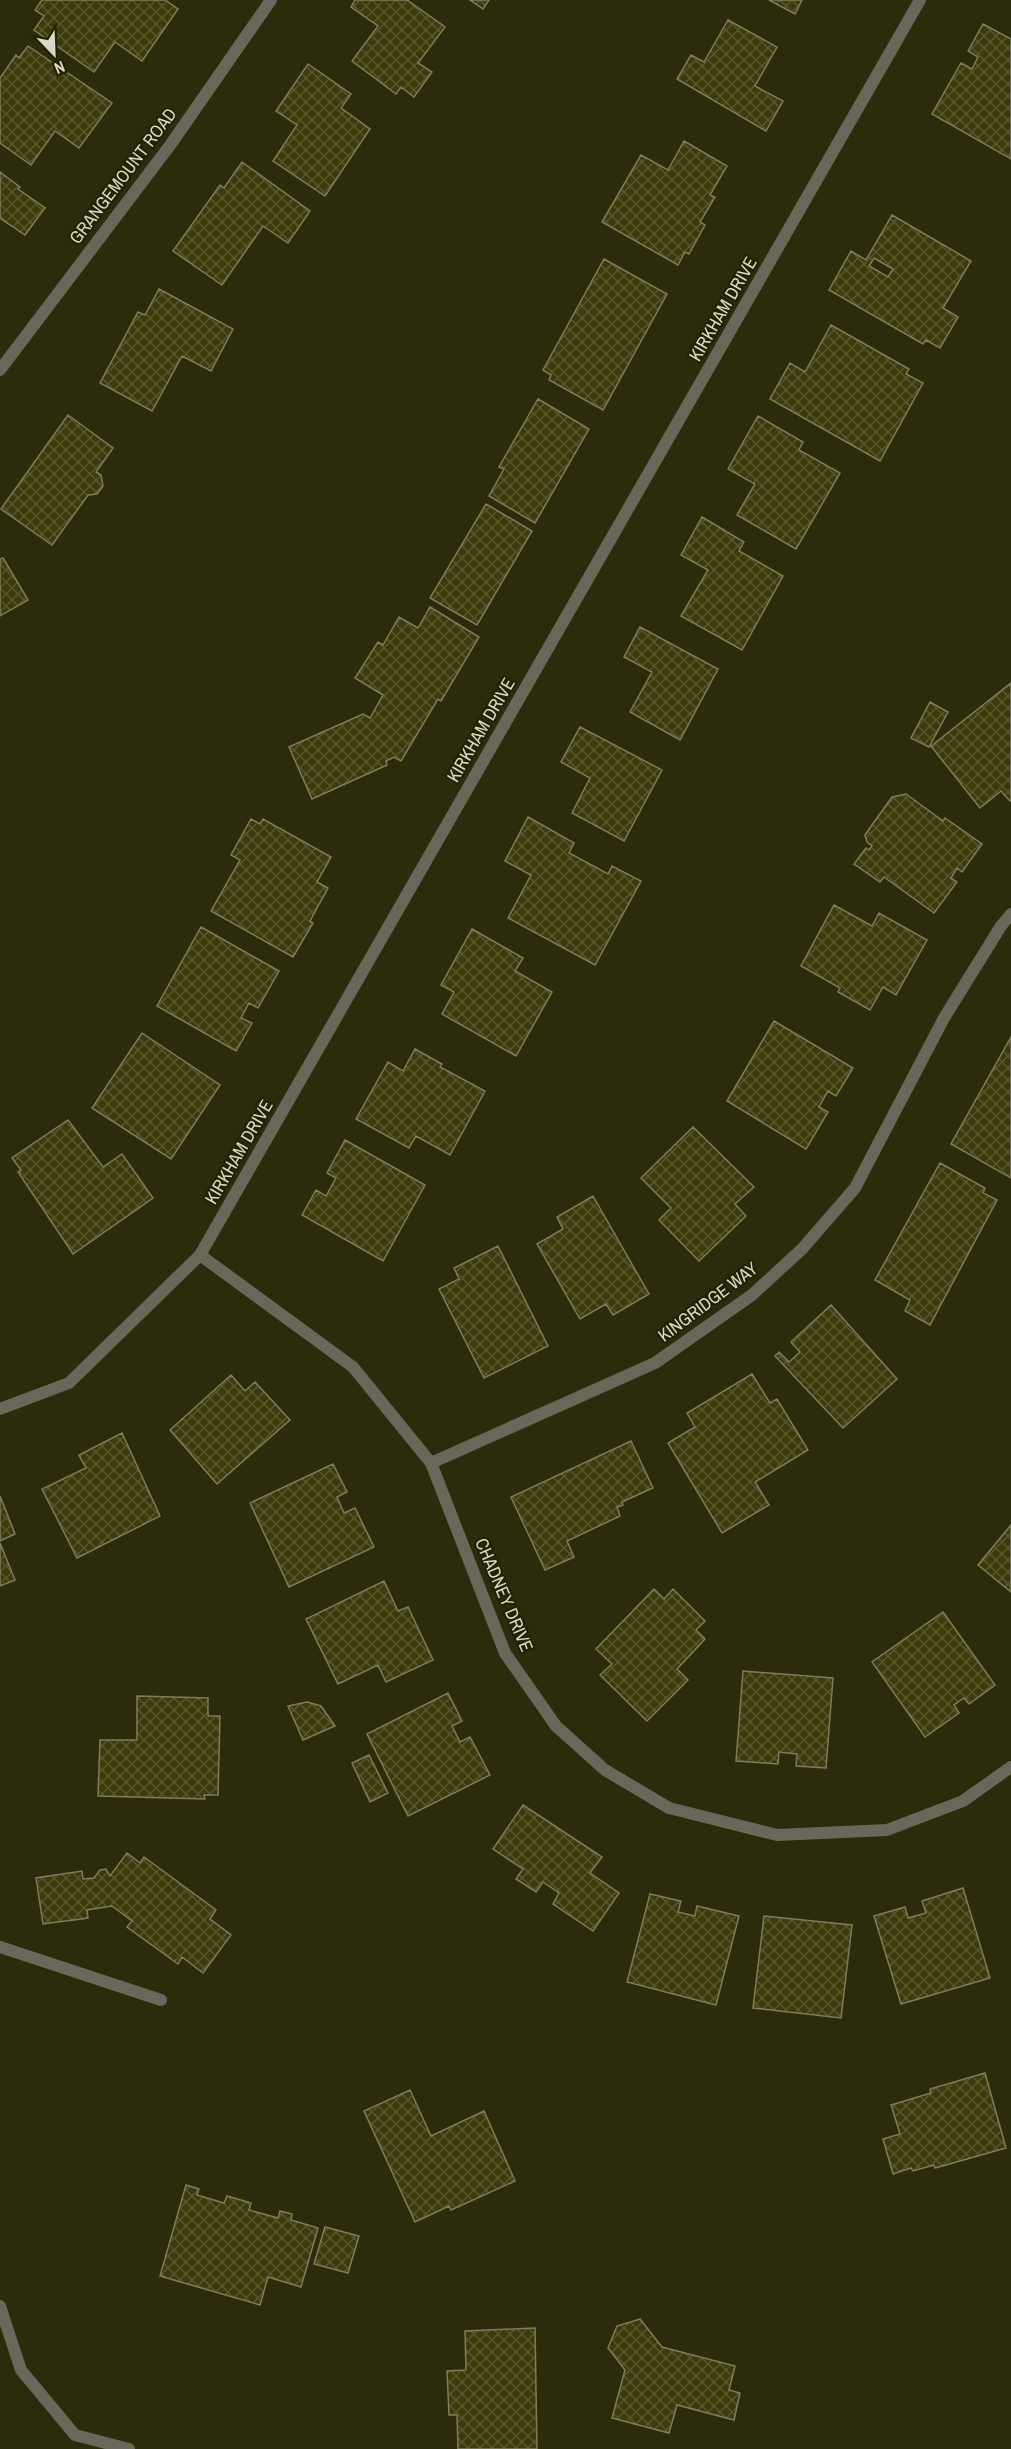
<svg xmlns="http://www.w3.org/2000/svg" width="1011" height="2449" font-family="'Archivo Narrow',sans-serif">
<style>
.building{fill:url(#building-cross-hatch);stroke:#7d7d5c;stroke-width:1.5;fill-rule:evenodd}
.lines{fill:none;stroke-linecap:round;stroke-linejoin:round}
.street{stroke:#68685a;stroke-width:12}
.labels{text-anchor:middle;stroke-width:4.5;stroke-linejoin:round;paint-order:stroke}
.street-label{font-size:18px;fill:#d9d9c7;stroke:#232203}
</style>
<defs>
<pattern id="building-cross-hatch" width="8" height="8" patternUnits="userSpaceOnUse" patternTransform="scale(1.5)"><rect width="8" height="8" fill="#3d3b0b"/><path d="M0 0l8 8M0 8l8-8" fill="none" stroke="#58572d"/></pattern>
</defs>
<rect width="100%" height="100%" fill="#2c2c0d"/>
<path class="building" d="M42,0H165L178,9L142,61L115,42L94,72L34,30L44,16L35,10Z
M355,0H407L445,27L418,63L432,72L414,97L401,87L396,94L352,61L378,26L351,7Z
M470,0H489L483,9Z
M769,0H802L795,14Z
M728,20L777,47L755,86L783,101L766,131L677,79L691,55L704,62Z
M983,24L1011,39V159L932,114L961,63L972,69L978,57L968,51Z
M28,46L112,103L79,148L55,131L31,165L0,143V78L16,55L19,58Z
M308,64L351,94L341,108L370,129L325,196L273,161L297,125L276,111Z
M684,141L727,166L710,195L715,197L700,222L705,225L689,254L685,252L678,265L602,222L641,155L668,170Z
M242,162L310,211L288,243L263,226L222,285L173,251L220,185L224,188Z
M0,172L20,187L18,189L45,208L25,235L0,218Z
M892,215L971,261L943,308L958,317L940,348L926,340L923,344L829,290L851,251L866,260ZM874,258L893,269L888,277L869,266Z
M604,259L667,294L603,410L549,380L551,375L543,370Z
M159,289L233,329L211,371L182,356L152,411L100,383L138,312L145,315Z
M831,325L909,369L906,374L923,383L880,461L770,399L790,363L805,372Z
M538,399L589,429L535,523L489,496L504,469L499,467Z
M68,415L113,448L96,472L101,475L103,486L97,494L88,495L52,545L1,509Z
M758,416L803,442L799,450L840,473L796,549L737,515L755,484L728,469Z
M486,504L532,531L477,625L430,598Z
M702,517L744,542L739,551L783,576L742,650L681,616L708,570L681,555Z
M3,558L28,600L0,616V559Z
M430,607L479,637L441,701L438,699L401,761L394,757L386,761L387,765L312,799L289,747L363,714L370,718L383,695L355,678L378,642L383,645L399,617L418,628Z
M640,627L718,669L680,740L630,712L652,672L624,657Z
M1011,683V800L1010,801L1001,791L980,808L931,746Z
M930,702L948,712L929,747L911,738Z
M580,727L662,770L624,841L572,813L590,778L561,762Z
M906,794L943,821L945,818L982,844L962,872L957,868L951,878L957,882L934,913L884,877L880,882L854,864L866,848L869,850L872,846L867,842L865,835L892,797Z
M528,817L574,843L569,853L608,874L612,866L641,881L595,965L508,918L531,875L505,861Z
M251,819L260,824L263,819L331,857L317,882L328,888L310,921L313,923L293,957L211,911L240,860L231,855Z
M834,905L872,926L879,913L927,940L896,995L883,987L870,1010L838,992L840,988L801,966Z
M201,927L279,971L258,1008L249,1003L241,1018L252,1023L236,1051L157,1006Z
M472,929L523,958L515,971L552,992L516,1056L442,1014L454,992L441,985Z
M774,1021L853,1068L836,1096L828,1091L819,1107L828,1112L806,1149L727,1101Z
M142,1033L220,1085L171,1159L92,1108Z
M1011,1037V1178L951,1144Z
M415,1049L442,1064L440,1067L485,1091L450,1155L416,1136L409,1148L356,1119L388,1062L403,1071Z
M68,1120L103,1167L122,1154L153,1198L73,1254L18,1172L21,1170L12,1158Z
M693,1127L754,1187L735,1204L746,1216L699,1261L659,1220L671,1208L641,1178Z
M345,1140L425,1185L383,1261L302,1215L316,1190L326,1196L336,1178L327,1173Z
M940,1163L985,1188L983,1193L997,1200L930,1325L905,1311L910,1300L875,1280Z
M593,1196L649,1294L613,1315L606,1304L580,1319L537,1244L563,1229L557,1217Z
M498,1246L548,1346L484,1378L439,1289L459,1279L454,1268Z
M831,1305L897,1379L843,1428L775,1356L779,1352L789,1362L800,1352L791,1342Z
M752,1374L770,1403L777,1399L808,1450L755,1482L769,1505L722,1533L668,1443L695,1427L687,1413Z
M231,1375L245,1391L255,1382L290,1420L217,1484L170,1430Z
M122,1433L160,1516L77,1558L42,1489L86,1468L79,1455Z
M631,1441L653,1488L622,1502L623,1505L617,1507L620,1516L567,1541L574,1557L545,1570L511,1497Z
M333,1464L347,1492L337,1497L344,1513L355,1508L374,1547L289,1587L250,1503Z
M0,1496L15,1534L0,1541Z
M1011,1525V1592L978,1565Z
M0,1543L15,1580L0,1586Z
M384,1581L398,1611L408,1607L433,1660L386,1682L378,1665L338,1684L306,1619Z
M654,1589L664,1599L673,1589L705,1621L696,1630L705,1639L677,1669L688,1680L647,1721L600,1675L612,1664L596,1649Z
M943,1612L995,1685L969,1704L964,1698L954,1705L959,1713L925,1737L872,1662Z
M743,1671L833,1678L826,1768L796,1766L797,1754L779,1752L778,1764L736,1761Z
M448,1693L462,1721L452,1726L460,1742L470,1737L490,1775L408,1816L367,1734Z
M137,1696L208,1698V1716H220L218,1795H204L205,1799L98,1796L100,1740H137Z
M307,1702L321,1706L335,1726L303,1740L288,1706Z
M369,1755L388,1793L370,1802L352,1763Z
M523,1805L602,1857L590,1873L619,1893L593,1931L553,1904L559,1893L543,1882L536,1892L516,1879L523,1869L493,1849Z
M127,1853L140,1863L144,1857L216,1910L210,1919L231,1935L203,1973L182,1957L178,1964L127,1927L132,1921L112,1906L87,1910L88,1918L43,1924L36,1878L82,1871L83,1879L94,1878L100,1870L106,1869L110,1876Z
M963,1888L990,1978L901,2004L874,1916L905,1907L908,1918L926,1913L922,1901Z
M650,1894L681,1901L678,1912L695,1916L697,1906L739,1916L716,2005L627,1982Z
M764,1916L852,1925L841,2018L753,2008Z
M985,2073L1006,2148L935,2168L934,2165L913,2171L911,2168L893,2174L883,2139L900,2134L891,2105L931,2093L930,2089Z
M410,2090L431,2136L484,2111L515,2181L451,2210L449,2206L415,2222L364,2111Z
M186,2185L199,2189L197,2195L224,2203L227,2196L251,2203L249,2210L278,2218L280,2211L292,2214L291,2220L318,2228L301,2287L268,2277L260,2305L160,2276Z
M325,2227L359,2236L348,2273L314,2264Z
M640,2319L662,2347L735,2366L729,2390L740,2393L734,2420L677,2405L669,2433L612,2418L625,2370L608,2348L617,2326Z
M535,2328L537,2449H458L457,2415H449L447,2371L466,2370L465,2331Z"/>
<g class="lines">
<path class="street" d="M0,370L171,144L271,0
M200,1255L353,1367L431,1463L505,1653L556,1726L605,1770L669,1808L777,1835L887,1830L963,1801L1011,1767
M0,1409L69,1383L200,1255L920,0
M431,1463L655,1363L752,1295L802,1249L855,1188L944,1018L1001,926L1011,914
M0,1947L161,2000
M0,2306L21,2370L75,2435L129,2449"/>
</g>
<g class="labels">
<g class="street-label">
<text transform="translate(123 176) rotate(-53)" y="6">GRANGEMOUNT ROAD</text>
<text transform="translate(723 309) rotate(-60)" y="6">KIRKHAM DRIVE</text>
<text transform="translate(481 730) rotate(-60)" y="6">KIRKHAM DRIVE</text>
<text transform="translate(239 1152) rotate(-60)" y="6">KIRKHAM DRIVE</text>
<text transform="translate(708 1302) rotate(-37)" y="6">KINGRIDGE WAY</text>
<text transform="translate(504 1595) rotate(67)" y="6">CHADNEY DRIVE</text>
</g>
</g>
<g transform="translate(54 54) rotate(157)" stroke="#232203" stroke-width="4.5" paint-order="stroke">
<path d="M0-4.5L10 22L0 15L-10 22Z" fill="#d9d9c7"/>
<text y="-9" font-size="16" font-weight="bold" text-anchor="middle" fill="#d9d9c7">N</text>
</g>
</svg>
